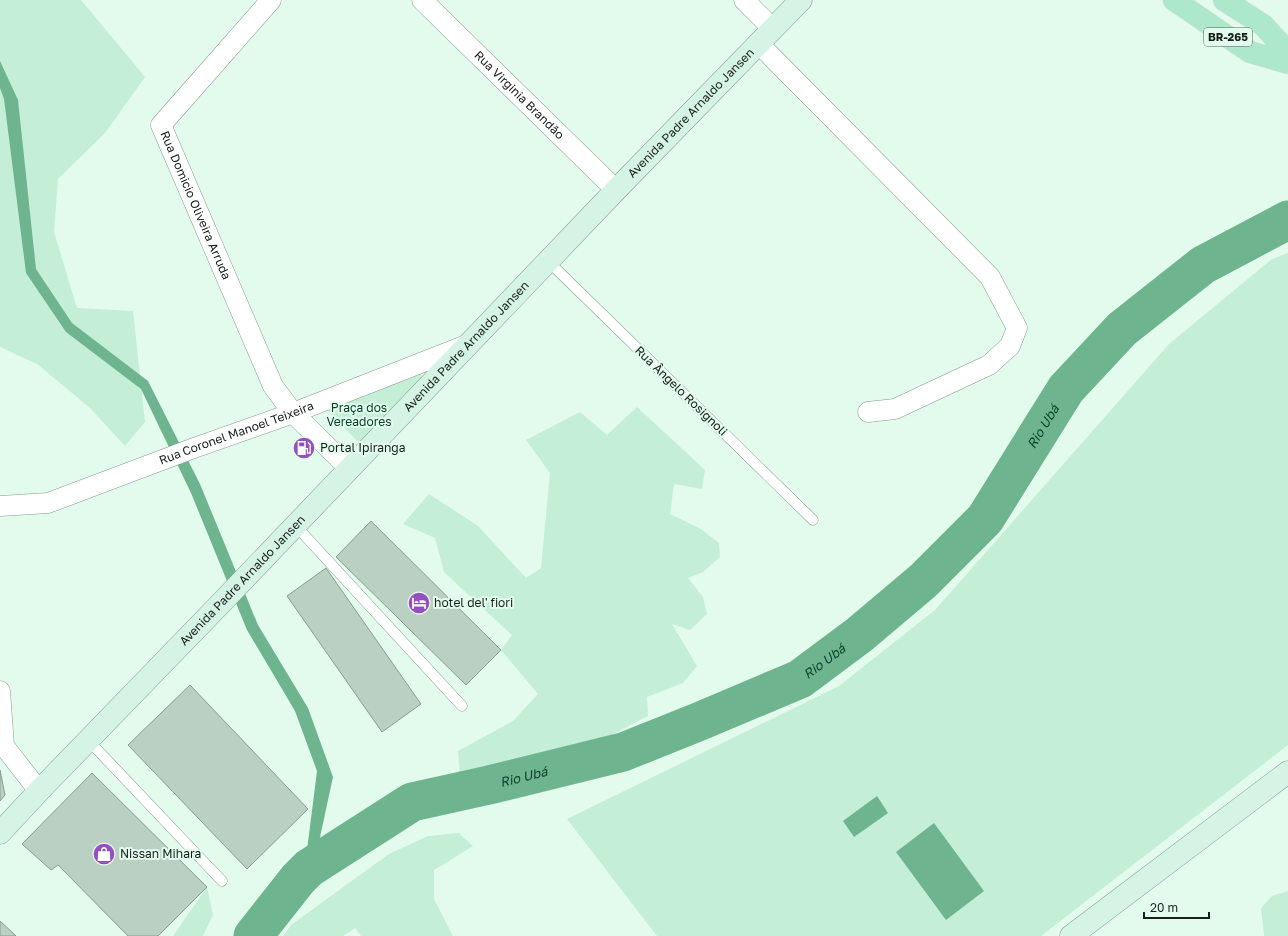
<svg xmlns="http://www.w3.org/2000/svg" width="1288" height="936" font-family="'Golos Text',sans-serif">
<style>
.green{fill:#c4eed6}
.water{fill:#6eb58f}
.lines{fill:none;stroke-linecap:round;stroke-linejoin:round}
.river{stroke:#6eb58f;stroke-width:39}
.building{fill:#b9d0c2;stroke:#879d90}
.lane-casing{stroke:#859b8e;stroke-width:11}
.street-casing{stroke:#859b8e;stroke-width:21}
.secondary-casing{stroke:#859b8e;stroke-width:23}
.primary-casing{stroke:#e3e4e4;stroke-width:23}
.lane{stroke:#fff;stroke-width:10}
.street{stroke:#fff;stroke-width:20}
.secondary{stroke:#d6f4e5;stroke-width:22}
.primary{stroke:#aee8cb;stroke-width:22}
.labels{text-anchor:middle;stroke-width:4;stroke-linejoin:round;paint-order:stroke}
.shield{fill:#e3fbed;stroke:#546159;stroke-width:1}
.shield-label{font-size:11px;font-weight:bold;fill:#171f1a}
.street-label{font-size:12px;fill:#171f1a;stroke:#e3fbed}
.park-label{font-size:12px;fill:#054229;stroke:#e3fbed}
.poi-label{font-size:12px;fill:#171f1a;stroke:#e3fbed;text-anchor:start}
.water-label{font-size:13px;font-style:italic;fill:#09442c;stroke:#e3fbed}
</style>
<rect width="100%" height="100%" fill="#e3fbed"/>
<path class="green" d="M0,0H81L145,77L105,133L58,179L54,232L77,308L133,311L145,422L125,446L89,407L37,364L0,347Z
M1288,253V745L1041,936H657L567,819L839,686L935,610L1169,344L1272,259Z
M420,372L422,378L360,444L323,406Z
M637,407L705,470L702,489L674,484L670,514L701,529L719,543L720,557L703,572L688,578L703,597L707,614L690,630L672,624L697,666L683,683L647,697L648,716L540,772L460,776L458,751L513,721L538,694L501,650L512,635L444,572L435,538L403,524L429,494L478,526L526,578L541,568L550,473L526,440L580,412L607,435Z
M459,833L473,846L434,870V899L453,936H361L355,928L343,936H283L291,925L389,854L428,836Z
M207,887L213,915L203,936H173Z
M1288,891V936H1264L1261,908L1272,896Z"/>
<path class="water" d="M0,61L18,100L36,269L72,323L148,381L200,484L258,625L308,708L333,777L317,851L306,858L317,771L295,711L247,630L191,493L141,389L66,332L26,273L4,99L0,88Z
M877,796L888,813L854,837L843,821Z
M934,823L984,891L946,920L896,852Z"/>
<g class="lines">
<path class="river" id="s1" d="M253,936L298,879L309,868L412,802L489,785L623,752L698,722L800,679L859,635L923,581L985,519L1066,389L1122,329L1203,265L1288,220"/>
</g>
<path class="building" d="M371,521L501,650L466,685L336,557Z
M326,568L421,704L382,732L287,596Z
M190,685L308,809L247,869L128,745Z
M0,770L5,795L0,801Z
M92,773L207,887L158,936H128L58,865L51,870L22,844Z
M0,921L13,933L16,936H0Z"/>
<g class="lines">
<g class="lane-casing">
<path id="lane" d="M549,262L813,520
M295,525L462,706
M88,740L222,881"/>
</g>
<g class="street-casing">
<g id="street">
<path id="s2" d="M271,0L161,125L273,386L293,413L349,468"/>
<path id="s3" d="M422,0L616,190"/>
<path d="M744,0L772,28"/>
<path d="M758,43L990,277L1017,328L1010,346L989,365L895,409L868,412"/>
<path id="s4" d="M0,506L48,503L194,448L293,413L469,344"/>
<path d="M0,691L4,746"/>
<path d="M4,746L39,791"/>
</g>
</g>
<g class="secondary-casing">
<g id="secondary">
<path id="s5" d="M0,833L39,791L224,600L616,190L801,0"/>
<path d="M1071,936L1288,772"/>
</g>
</g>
<g class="primary-casing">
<path id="primary" d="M1174,0L1250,52L1288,63
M1224,0L1263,25L1288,52"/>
</g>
<use href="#lane" class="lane"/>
<use href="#street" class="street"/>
<use href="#secondary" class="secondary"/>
<use href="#primary" class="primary"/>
</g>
<defs>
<g id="fuel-disc" transform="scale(1.15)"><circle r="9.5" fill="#954fc2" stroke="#e3fbed"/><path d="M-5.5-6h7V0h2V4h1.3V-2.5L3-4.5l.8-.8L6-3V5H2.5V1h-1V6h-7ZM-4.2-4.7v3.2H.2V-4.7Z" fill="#fff"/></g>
<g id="hotel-disc" transform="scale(1.15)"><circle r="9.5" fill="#954fc2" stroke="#e3fbed"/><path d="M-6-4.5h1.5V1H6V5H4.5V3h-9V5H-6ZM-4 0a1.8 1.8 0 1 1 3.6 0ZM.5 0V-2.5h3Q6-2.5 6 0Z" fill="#fff"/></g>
<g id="shop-disc" transform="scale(1.15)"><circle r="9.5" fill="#954fc2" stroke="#e3fbed"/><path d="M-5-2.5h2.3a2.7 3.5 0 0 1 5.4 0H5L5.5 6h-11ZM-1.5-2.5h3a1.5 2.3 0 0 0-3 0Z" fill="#fff"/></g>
</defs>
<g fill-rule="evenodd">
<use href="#fuel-disc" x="304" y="448"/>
<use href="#hotel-disc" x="419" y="603"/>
<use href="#shop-disc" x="104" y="854"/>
</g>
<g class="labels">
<rect class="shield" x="1204" y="28" width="48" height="18" rx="3"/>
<g class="shield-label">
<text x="1228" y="41">BR-265</text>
</g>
<g class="street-label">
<text dy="4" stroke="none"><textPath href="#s3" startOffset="136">Rua Virginia Brandão</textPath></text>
<text dy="4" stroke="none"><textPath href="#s5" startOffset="998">Avenida Padre Arnaldo Jansen</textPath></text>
<text dy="4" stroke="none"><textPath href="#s2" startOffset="254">Rua Domicio Oliveira Arruda</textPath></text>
<text dy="4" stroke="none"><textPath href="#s5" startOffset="674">Avenida Padre Arnaldo Jansen</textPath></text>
<text transform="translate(681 391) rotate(44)" y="4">Rua Ângelo Rosignoli</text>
<text dy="4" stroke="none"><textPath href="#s4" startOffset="249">Rua Coronel Manoel Teixeira</textPath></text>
<text dy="4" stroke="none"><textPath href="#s5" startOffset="350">Avenida Padre Arnaldo Jansen</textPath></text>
</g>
<g class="park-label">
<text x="359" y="412">Praça dos<tspan x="359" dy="14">Vereadores</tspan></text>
</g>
<g class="poi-label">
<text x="320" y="452">Portal Ipiranga</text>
<text x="434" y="607">hotel del' fiori</text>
<text x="120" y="858">Nissan Mihara</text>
</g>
<g class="water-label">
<text dy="5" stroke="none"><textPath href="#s1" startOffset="973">Rio Ubá</textPath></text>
<text dy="5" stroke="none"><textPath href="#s1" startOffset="649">Rio Ubá</textPath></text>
<text dy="5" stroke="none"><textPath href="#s1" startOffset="325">Rio Ubá</textPath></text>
</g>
</g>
<path d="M1144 912v6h65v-6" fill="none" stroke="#171f1a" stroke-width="2"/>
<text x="1150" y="912" font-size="12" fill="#171f1a" stroke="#e3fbed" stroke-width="3" paint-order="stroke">20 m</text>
</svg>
